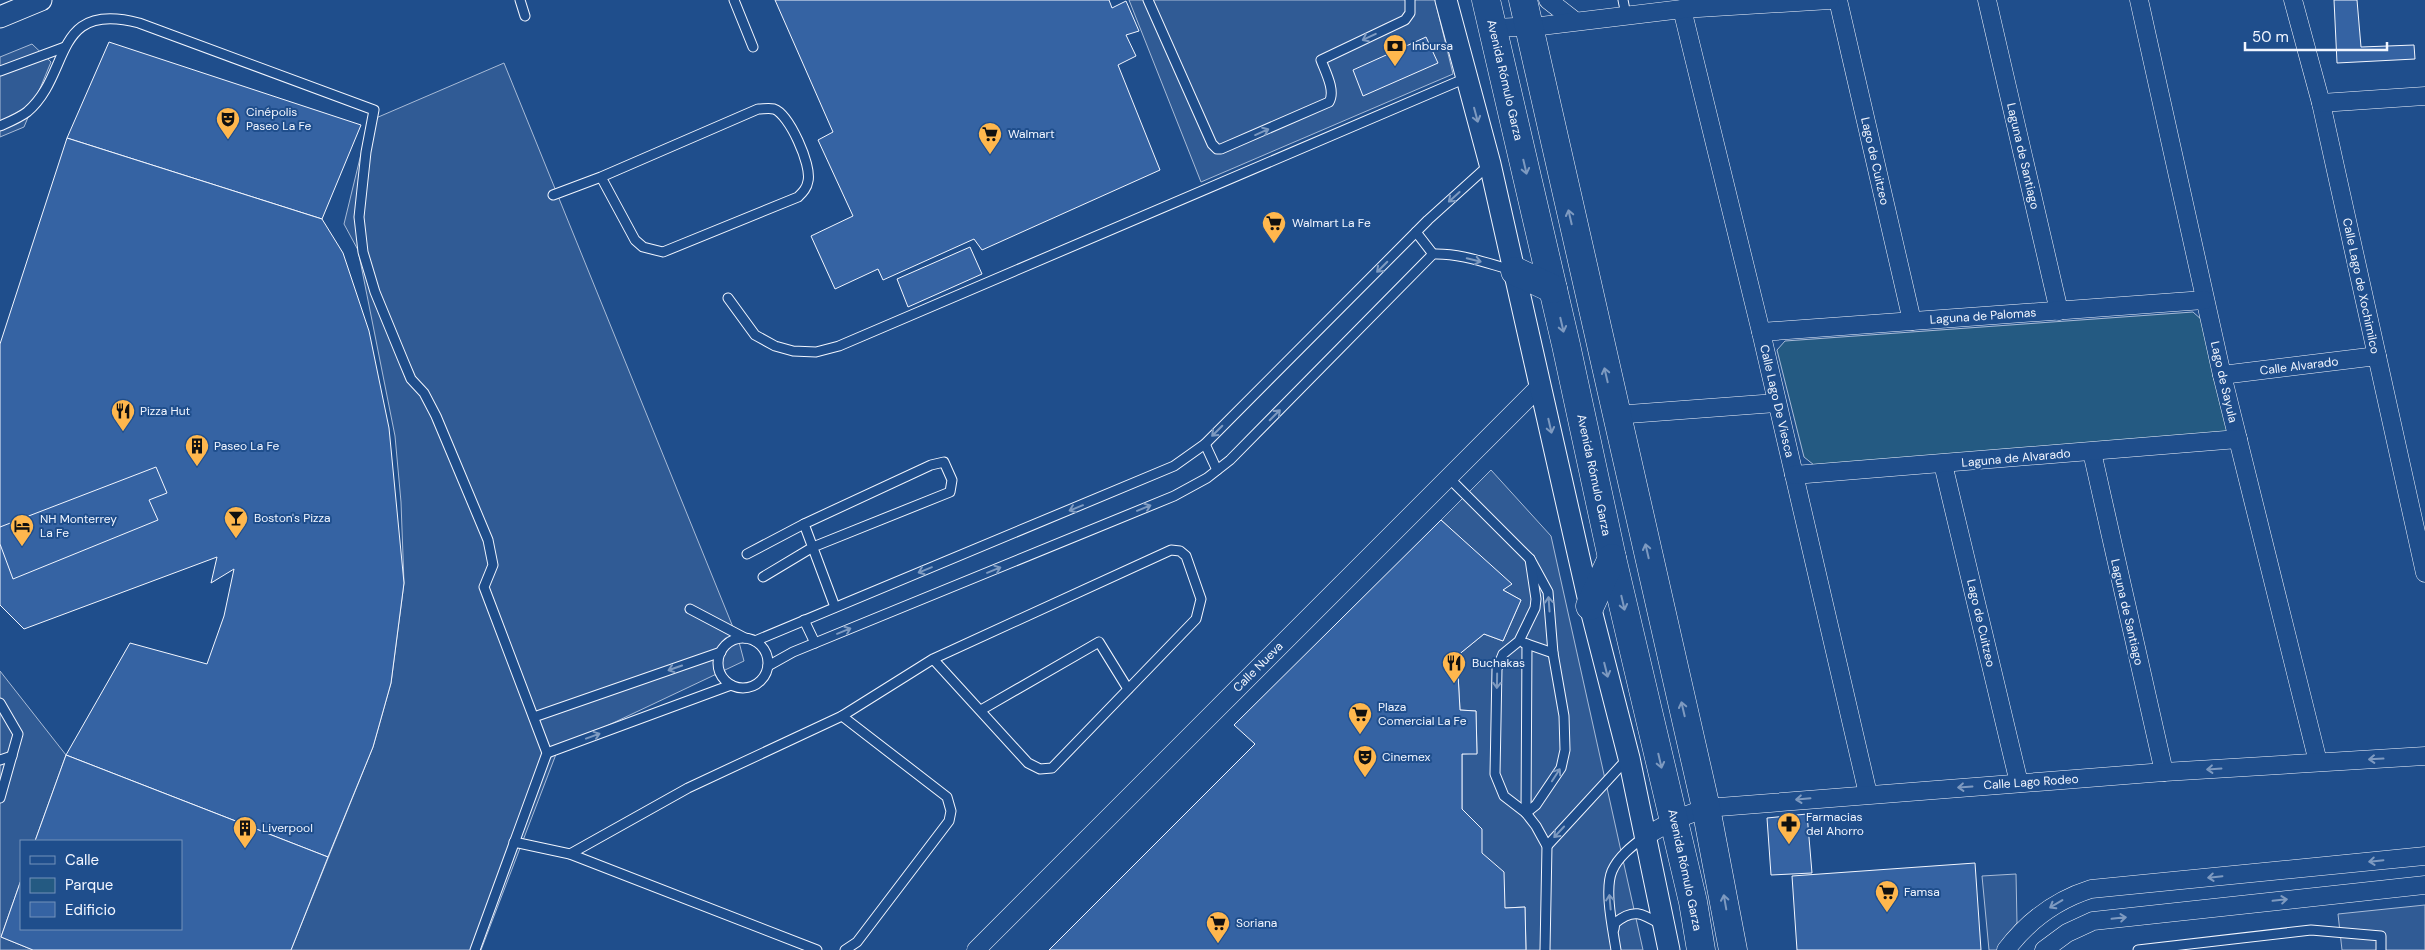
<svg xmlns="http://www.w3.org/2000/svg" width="2425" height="950" viewBox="0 0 2425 950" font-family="'DM Sans',sans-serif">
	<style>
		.green { fill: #245a82; stroke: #a8bbd7 }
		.parking { fill: #305b95; stroke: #a8bbd7 }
		.building { fill: #3563a3; stroke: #f2f6ff }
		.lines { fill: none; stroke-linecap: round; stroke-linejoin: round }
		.service-casing { stroke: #f2f6ff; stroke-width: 11 }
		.minor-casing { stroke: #f2f6ff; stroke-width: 19 }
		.tertiary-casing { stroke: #f2f6ff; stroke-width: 23 }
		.primary-casing { stroke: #f2f6ff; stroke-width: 29 }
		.service { stroke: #1f4e8c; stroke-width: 9 }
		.minor { stroke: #1f4e8c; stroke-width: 18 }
		.tertiary { stroke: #1f4e8c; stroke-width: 21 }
		.primary { stroke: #1f4e8c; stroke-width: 28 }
		.oneway { stroke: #7e9ac0 }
		.labels { text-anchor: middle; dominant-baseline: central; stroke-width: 4; stroke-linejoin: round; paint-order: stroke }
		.poi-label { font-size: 12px; fill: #f2f6ff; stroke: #1f4e8c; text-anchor: start }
		.street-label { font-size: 12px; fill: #f2f6ff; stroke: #1f4e8c }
	</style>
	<rect width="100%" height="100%" fill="#1f4e8c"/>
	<polygon class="green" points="2193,312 2202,320 2230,427 2221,436 1814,465 1804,457 1777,350 1785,341"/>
	<g class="parking">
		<polygon points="1129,0 1435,0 1453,74 1201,182"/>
		<polygon points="32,44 51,62 24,127 0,137 0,57"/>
		<polygon points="504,63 739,642 744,661 558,749 481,950 291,950 373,747 391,683 404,583 401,502 395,436 358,250 344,224 369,121"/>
		<polygon points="1491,470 1551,536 1643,950 1526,950 1525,907 1505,908 1462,809 1462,754 1477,753 1476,711 1460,710 1457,656 1484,634 1503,641 1521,600 1503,590 1511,584 1441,520"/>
		<polygon points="0,671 66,755 35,841 21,841 21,880 1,937 33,950 0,950"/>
		<polygon points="2016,874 2017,923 1999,950 1989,950 1982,876"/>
		<polygon points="2425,905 2425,950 2342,950 2338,914"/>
	</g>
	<g class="building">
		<polygon points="775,0 1109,0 1112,8 1126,1 1139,31 1126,35 1136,56 1118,65 1160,170 982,250 974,239 883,280 878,269 835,289 811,236 853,216 818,140 833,132"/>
		<polygon points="2334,0 2357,0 2361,47 2414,45 2415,59 2337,63"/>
		<polygon points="1426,37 1438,63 1363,96 1353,70"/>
		<polygon points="109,42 361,125 322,219 67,138"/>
		<polygon points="67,138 322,219 343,253 369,331 389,428 404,583 391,683 373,747 328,857 66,755 130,643 207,664 224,616 234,569 211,583 217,557 24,629 0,605 0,344"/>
		<polygon points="970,247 982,274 908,307 897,279"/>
		<polygon points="156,467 167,493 149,500 158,520 13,579 0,544 0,527"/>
		<polygon points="1441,520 1512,584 1503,590 1521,600 1503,641 1484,634 1457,656 1460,710 1476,711 1477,754 1462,754 1462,809 1482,829 1482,853 1504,872 1505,908 1525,907 1526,950 1049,950 1255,744 1234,725"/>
		<polygon points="66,755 328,857 291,950 33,950 1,937 21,880 21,929 181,929 181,841 35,841"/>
		<polygon points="1807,814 1812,873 1771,875 1767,818"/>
		<polygon points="1975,863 1981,950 1797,950 1792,876"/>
	</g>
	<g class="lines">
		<g class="service-casing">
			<g id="service">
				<polyline points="520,0 525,16"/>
				<polyline points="734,0 753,47"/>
				<path d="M1148,0L1212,144L1217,149H1221L1329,102C1336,91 1325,71 1321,60L1405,20L1410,13V0"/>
				<polyline points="1623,0 1626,15"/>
				<polyline points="0,71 65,47"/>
				<path d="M0,126C9,122 19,118 27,112C72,74 51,0 139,23L374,110L366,152L359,217L363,252L375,292L403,360L411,379L424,393L436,416L488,540L493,565L484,587L547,753L475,950"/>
				<path d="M553,195L601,177L758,109C763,109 769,108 774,109C789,114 812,165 808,181C807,188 803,192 798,197L663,252L643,247L635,240L601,177"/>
				<polyline points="1416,232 1433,254"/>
				<polyline points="728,298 755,335 775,346 793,351 816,352 839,346 1466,78"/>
				<polyline points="1205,444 1217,470"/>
				<polyline points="1448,477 1530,559 1548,592 1553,653 1564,716 1565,750 1561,768 1536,805 1526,813"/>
				<polyline points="747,554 804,524"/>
				<polyline points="1530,559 1536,599 1535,608 1519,641 1503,654 1497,669 1495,774 1504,796 1526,813 1536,826 1547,846 1545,950"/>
				<polyline points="763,577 813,547 950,492 952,480 944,462 931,465 804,524 835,607"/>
				<polyline points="690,609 745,638"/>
				<polyline points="804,620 815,643"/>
				<circle cx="743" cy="663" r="25"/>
				<polyline points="755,641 1174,466 1205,444 1428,220 1490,164"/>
				<polyline points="1524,643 1553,653"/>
				<path d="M768,666L793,652L1174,496L1207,478L1230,460L1433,254C1460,253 1486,263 1512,270"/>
				<polyline points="0,703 18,734 0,798"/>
				<polyline points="981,710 1099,642 1128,689"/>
				<polyline points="842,716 947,797 951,811 949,821 857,942 845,950"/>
				<polyline points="534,717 721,652"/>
				<polyline points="547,753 731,685"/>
				<polyline points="0,760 12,756"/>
				<polyline points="1526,813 1527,644"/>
				<polyline points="514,842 570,854 817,950"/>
				<polyline points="1547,846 1628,758"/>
				<polyline points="570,854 688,788 842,716 933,659 1171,550 1180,551 1186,556 1201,599 1196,619 1052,768 1040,769 1028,763 933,659"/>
				<path d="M1614,929L1615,923C1633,908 1642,913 1660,924"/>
				<path d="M1616,950C1613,930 1604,890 1612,871C1618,857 1632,846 1644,837"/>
				<polyline points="2138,950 2311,930 2381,936 2381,950"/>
			</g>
		</g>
		<g class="minor-casing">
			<g id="minor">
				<polyline points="1548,0 1575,21"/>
				<polyline points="1838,0 1912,321"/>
				<polyline points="1987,0 2059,311"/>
				<polyline points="2139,0 2222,375 2318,762"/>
				<polyline points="2293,0 2321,103 2425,573"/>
				<polyline points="1682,9 1761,332 1868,794"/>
				<polyline points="1493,28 1541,26 1682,9 1830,0"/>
				<polyline points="2321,103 2425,96"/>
				<polyline points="1761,332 2204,300"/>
				<polyline points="2222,375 2377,356"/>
				<polyline points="1615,415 1776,403"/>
				<polyline points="2092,452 2164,772"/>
				<polyline points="1943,464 2019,783"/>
				<polyline points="1794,475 2238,439"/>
				<polyline points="1644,837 1674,820 1706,808 2164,772 2425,756"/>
				<polyline points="976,950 1541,385"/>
				<path d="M2006,950C2028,921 2056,900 2091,889L2425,856"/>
				<polyline points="2044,950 2067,933 2093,921 2425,885"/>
			</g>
		</g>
		<g class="tertiary-casing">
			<g id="tertiary">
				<polyline points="1446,0 1490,164 1590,606 1629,758 1669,950"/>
				<polyline points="0,17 41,0"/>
			</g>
		</g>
		<g class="primary-casing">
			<g id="primary">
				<polyline points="1486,0 1566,345 1612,558 1693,902 1701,950"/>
				<polyline points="1523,0 1706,808 1733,950"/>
				<polyline points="1515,271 1553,289"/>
				<polyline points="1590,606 1612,558"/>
			</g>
		</g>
		<use href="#service" class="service"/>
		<use href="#minor" class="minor"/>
		<use href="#tertiary" class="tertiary"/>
		<use href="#primary" class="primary"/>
	</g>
	<defs><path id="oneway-shaft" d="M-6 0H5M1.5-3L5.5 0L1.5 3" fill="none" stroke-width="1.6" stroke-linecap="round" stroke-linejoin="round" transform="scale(1.25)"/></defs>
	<g class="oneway">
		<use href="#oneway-shaft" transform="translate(1369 37) rotate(155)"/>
		<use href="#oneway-shaft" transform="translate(1476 115) rotate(75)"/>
		<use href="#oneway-shaft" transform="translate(1262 132) rotate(-24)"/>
		<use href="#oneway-shaft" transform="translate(1525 167) rotate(77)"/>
		<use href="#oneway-shaft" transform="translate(1454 197) rotate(138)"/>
		<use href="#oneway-shaft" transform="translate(1570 217) rotate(-103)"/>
		<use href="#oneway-shaft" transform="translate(1474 260) rotate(14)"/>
		<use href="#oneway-shaft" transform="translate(1382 267) rotate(135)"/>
		<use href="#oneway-shaft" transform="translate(1562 325) rotate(77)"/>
		<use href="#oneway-shaft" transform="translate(1606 375) rotate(-103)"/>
		<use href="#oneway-shaft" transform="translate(1275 415) rotate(-45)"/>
		<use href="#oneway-shaft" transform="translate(1550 426) rotate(77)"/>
		<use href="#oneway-shaft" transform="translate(1217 431) rotate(135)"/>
		<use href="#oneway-shaft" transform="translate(1076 508) rotate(158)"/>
		<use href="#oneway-shaft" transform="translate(1144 508) rotate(-22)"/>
		<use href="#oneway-shaft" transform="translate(1647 551) rotate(-103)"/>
		<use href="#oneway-shaft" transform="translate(925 570) rotate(158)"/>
		<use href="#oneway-shaft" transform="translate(994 570) rotate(-22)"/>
		<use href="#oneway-shaft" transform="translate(1623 603) rotate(77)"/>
		<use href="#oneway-shaft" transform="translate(1549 604) rotate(-94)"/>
		<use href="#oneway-shaft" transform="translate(844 631) rotate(-22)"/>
		<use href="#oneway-shaft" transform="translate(675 668) rotate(161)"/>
		<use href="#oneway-shaft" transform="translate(1606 670) rotate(76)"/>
		<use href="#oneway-shaft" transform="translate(1497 681) rotate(91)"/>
		<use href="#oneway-shaft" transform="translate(1683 709) rotate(-103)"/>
		<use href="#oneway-shaft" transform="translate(593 736) rotate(-20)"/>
		<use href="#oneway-shaft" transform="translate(2376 759) rotate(177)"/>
		<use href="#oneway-shaft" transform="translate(1660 761) rotate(77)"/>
		<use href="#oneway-shaft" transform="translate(2214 769) rotate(176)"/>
		<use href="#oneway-shaft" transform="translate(1556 775) rotate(-57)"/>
		<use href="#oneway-shaft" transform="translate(1965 787) rotate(176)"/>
		<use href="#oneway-shaft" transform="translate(1803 799) rotate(175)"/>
		<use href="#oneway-shaft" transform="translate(1559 832) rotate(133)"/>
		<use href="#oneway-shaft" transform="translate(2376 861) rotate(174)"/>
		<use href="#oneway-shaft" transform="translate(2215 877) rotate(174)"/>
		<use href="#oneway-shaft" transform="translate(2280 900) rotate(-6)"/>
		<use href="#oneway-shaft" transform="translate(1610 902) rotate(-95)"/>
		<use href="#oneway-shaft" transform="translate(1725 902) rotate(-100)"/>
		<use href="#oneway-shaft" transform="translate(2056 904) rotate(149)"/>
		<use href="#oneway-shaft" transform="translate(2119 918) rotate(-6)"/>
	</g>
	<defs>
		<g id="bank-pin" transform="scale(1.25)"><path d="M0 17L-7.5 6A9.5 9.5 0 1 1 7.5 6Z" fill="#ffb74d" stroke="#1f4e8c"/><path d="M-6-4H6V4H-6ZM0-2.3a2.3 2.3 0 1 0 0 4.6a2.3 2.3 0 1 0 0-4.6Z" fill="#111"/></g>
		<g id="theatre-pin" transform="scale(1.25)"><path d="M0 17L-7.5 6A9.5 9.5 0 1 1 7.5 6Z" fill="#ffb74d" stroke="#1f4e8c"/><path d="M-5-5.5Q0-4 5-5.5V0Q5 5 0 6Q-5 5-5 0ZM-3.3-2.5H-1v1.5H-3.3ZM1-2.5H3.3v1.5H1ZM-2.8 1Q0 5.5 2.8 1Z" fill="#111"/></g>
		<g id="supermarket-pin" transform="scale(1.25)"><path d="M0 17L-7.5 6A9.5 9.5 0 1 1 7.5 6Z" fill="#ffb74d" stroke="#1f4e8c"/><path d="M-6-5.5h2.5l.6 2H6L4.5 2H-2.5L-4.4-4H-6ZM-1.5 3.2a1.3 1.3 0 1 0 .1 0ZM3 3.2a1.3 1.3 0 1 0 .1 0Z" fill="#111"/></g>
		<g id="restaurant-pin" transform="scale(1.25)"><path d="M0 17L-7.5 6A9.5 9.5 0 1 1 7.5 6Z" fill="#ffb74d" stroke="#1f4e8c"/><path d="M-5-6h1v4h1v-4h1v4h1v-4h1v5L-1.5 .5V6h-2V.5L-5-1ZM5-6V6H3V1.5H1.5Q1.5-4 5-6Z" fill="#111"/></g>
		<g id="building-pin" transform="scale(1.25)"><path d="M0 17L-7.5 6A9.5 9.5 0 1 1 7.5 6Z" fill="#ffb74d" stroke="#1f4e8c"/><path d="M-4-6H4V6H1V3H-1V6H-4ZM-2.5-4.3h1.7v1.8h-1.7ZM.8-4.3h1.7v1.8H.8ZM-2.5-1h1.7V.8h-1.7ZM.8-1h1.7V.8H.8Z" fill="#111"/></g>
		<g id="bar-pin" transform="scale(1.25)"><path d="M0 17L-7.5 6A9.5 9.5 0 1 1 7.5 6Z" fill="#ffb74d" stroke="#1f4e8c"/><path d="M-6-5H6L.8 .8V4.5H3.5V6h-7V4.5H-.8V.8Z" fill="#111"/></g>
		<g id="hotel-pin" transform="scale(1.25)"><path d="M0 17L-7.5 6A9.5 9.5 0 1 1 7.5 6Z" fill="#ffb74d" stroke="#1f4e8c"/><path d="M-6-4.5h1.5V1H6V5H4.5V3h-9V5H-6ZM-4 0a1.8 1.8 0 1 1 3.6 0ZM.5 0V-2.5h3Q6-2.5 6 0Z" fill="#111"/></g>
		<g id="pharmacy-pin" transform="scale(1.25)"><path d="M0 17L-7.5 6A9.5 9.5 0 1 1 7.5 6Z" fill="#ffb74d" stroke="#1f4e8c"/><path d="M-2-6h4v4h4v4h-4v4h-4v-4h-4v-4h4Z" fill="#111"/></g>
	</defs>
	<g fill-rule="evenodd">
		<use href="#bank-pin" x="1395" y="46"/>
		<use href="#theatre-pin" x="228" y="119"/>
		<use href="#supermarket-pin" x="990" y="134"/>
		<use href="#supermarket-pin" x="1274" y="223"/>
		<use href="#restaurant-pin" x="123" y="411"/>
		<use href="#building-pin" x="197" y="446"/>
		<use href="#bar-pin" x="236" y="518"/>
		<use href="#hotel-pin" x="22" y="526"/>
		<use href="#restaurant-pin" x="1454" y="663"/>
		<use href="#supermarket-pin" x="1360" y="714"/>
		<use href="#theatre-pin" x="1365" y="757"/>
		<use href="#pharmacy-pin" x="1789" y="824"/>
		<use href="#building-pin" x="245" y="828"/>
		<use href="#supermarket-pin" x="1887" y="892"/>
		<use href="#supermarket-pin" x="1218" y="923"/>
	</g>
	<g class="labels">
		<g class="poi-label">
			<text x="1412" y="46">Inbursa</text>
			<text x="246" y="112">Cinépolis<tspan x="246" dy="14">Paseo La Fe</tspan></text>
			<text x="1008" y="134">Walmart</text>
			<text x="1292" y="223">Walmart La Fe</text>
			<text x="140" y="411">Pizza Hut</text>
			<text x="214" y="446">Paseo La Fe</text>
			<text x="254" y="518">Boston's Pizza</text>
			<text x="40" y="519">NH Monterrey<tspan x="40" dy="14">La Fe</tspan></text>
			<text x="1472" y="663">Buchakas</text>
			<text x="1378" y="707">Plaza<tspan x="1378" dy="14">Comercial La Fe</tspan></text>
			<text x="1382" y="757">Cinemex</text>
			<text x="1806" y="817">Farmacias<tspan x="1806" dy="14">del Ahorro</tspan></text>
			<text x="262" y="828">Liverpool</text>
			<text x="1904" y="892">Famsa</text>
			<text x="1236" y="923">Soriana</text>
		</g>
		<g class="street-label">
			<text transform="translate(1505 80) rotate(77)">Avenida Rómulo Garza</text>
			<text transform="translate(2023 156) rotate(77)">Laguna de Santiago</text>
			<text transform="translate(1875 161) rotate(77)">Lago de Cuitzeo</text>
			<text transform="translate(2361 286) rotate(78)">Calle Lago de Xochimilco</text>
			<text transform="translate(1983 316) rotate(-4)">Laguna de Palomas</text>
			<text transform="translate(2299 366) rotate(-7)">Calle Alvarado</text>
			<text transform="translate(2224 382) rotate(77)">Lago de Sayula</text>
			<text transform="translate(1777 401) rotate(77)">Calle Lago De Viesca</text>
			<text transform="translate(2016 458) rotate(-5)">Laguna de Alvarado</text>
			<text transform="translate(1594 475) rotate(78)">Avenida Rómulo Garza</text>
			<text transform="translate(2127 612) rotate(77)">Laguna de Santiago</text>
			<text transform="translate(1981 623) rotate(77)">Lago de Cuitzeo</text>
			<text transform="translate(1258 667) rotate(-45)">Calle Nueva</text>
			<text transform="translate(2031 782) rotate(-4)">Calle Lago Rodeo</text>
			<text transform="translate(1685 870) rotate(78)">Avenida Rómulo Garza</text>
		</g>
	</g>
	<rect x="20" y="840" width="162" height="90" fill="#1f4e8c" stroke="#7391ba"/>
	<rect x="30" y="856" width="25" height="8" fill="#1f4e8c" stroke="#7391ba"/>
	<text x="65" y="865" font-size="15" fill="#f2f6ff">Calle</text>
	<rect x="30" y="878" width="25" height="15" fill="#245a82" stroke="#7391ba"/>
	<text x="65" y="890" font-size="15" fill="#f2f6ff">Parque</text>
	<rect x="30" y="902" width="25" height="15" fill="#3563a3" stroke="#7391ba"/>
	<text x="65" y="915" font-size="15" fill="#f2f6ff">Edificio</text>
	<path d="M2245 42v8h142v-8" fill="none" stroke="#f2f6ff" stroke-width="2.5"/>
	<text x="2252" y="42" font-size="15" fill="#f2f6ff" stroke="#1f4e8c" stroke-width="4" paint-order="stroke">50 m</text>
</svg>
